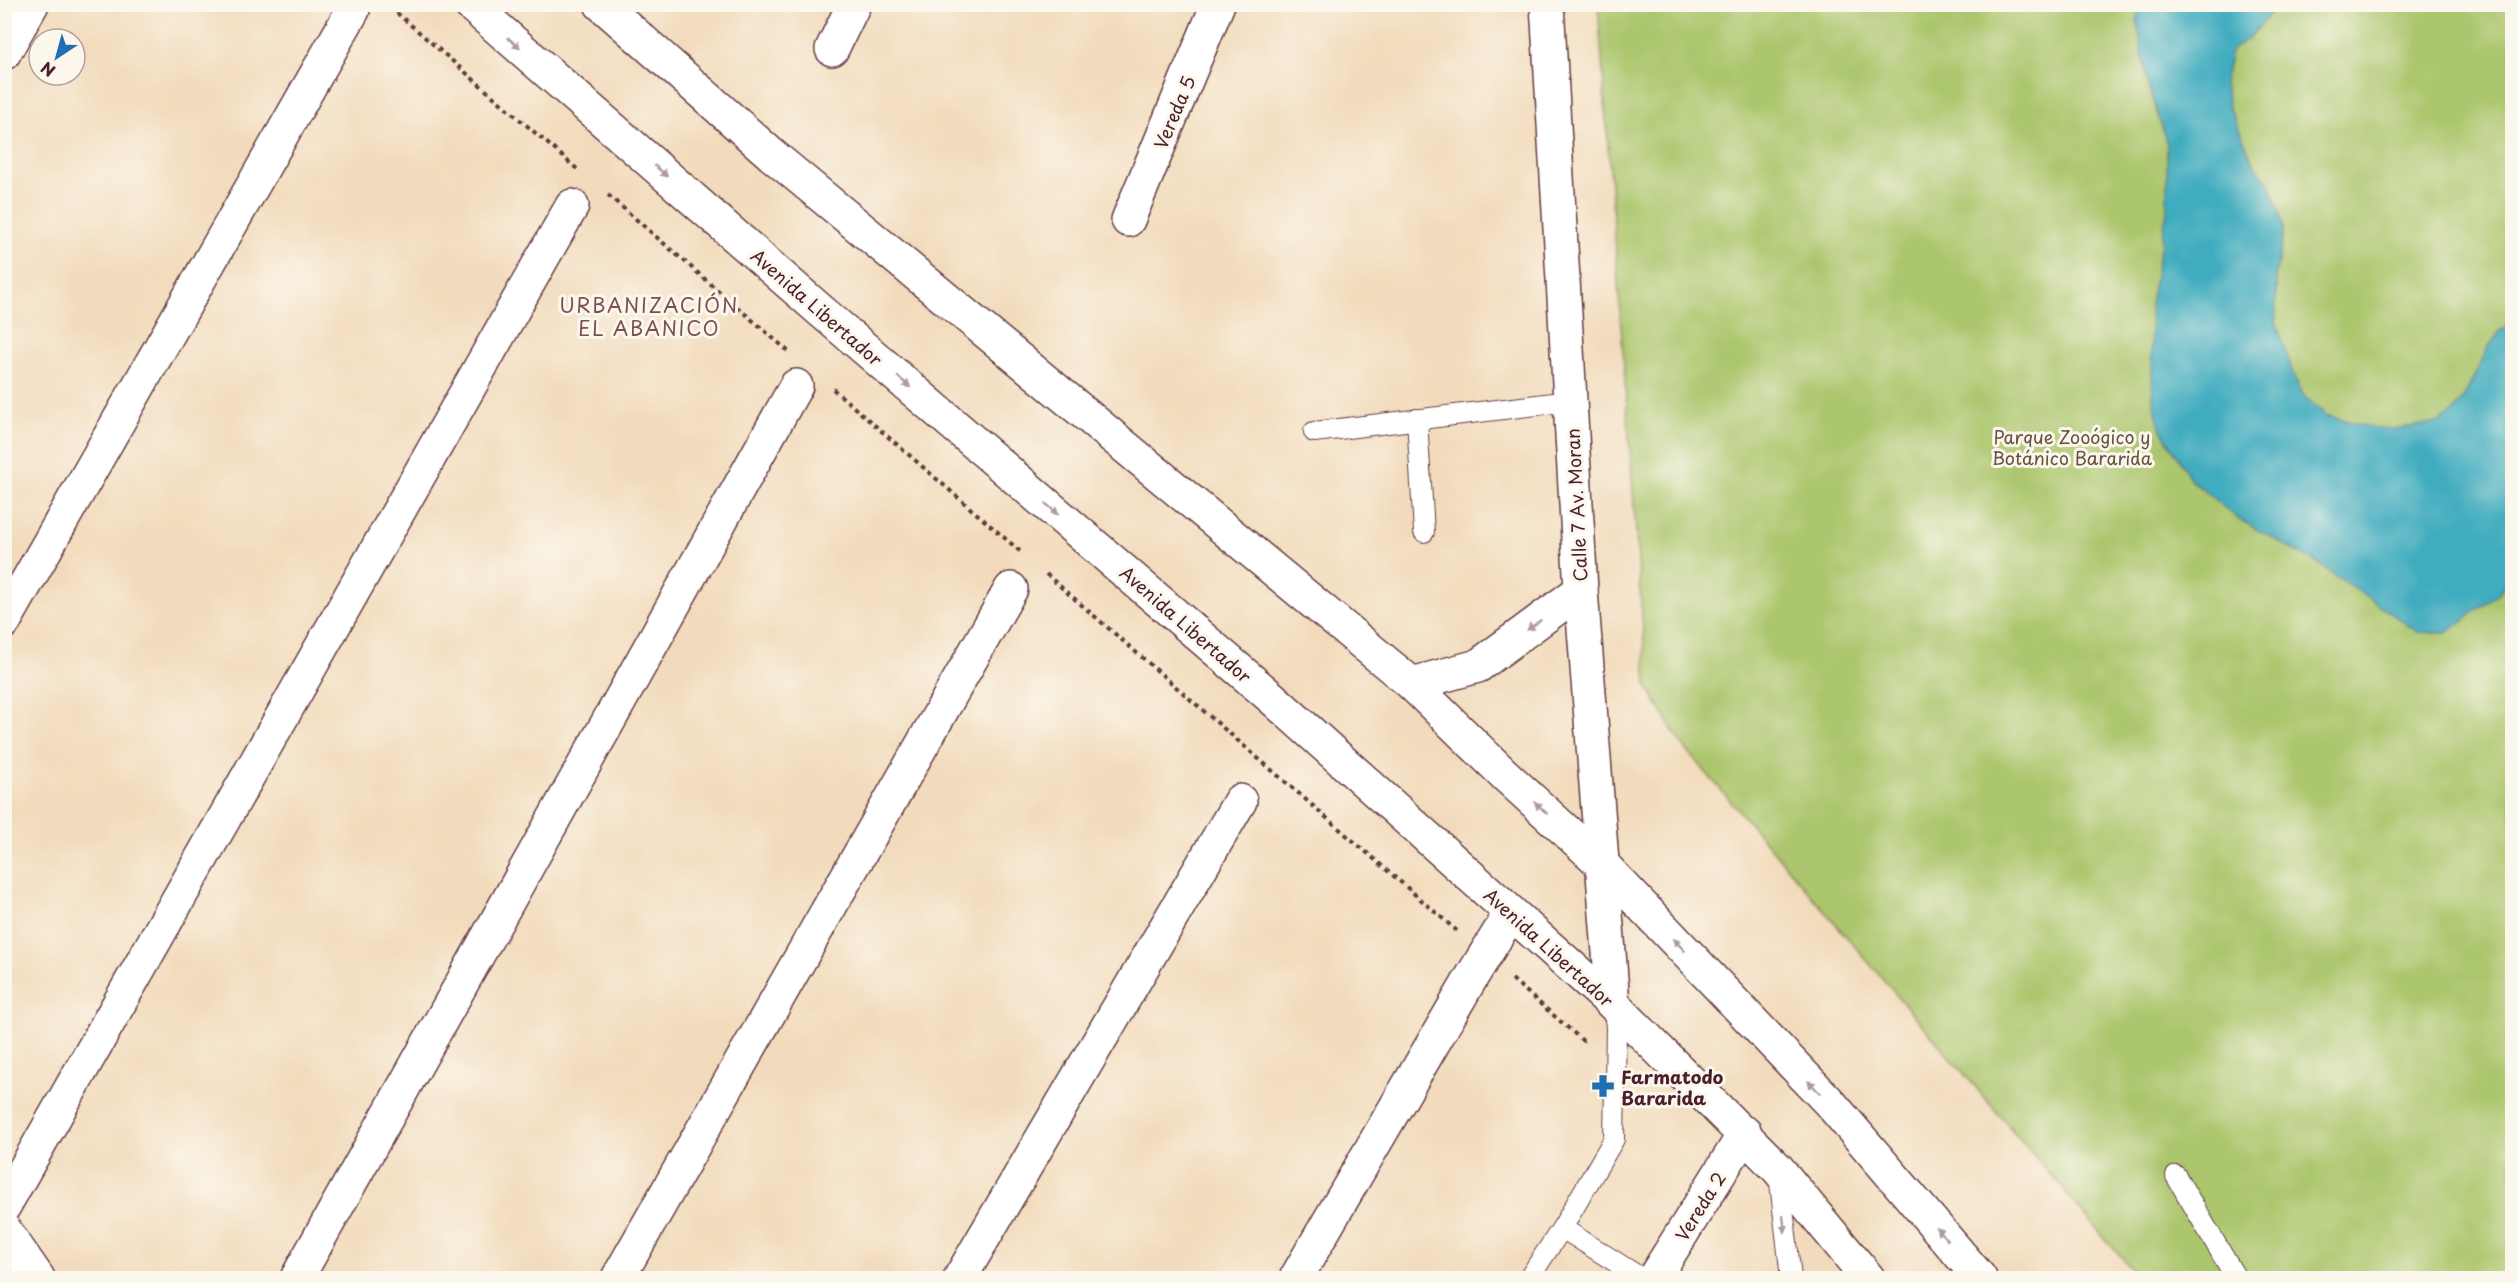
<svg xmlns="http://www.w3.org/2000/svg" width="2517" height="1283" viewBox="0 0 2517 1283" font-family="'Playpen Sans',sans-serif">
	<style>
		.green { fill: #acc66d; stroke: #7b724c; stroke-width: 1.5 }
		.water { fill: #40acbf; stroke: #456675; stroke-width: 1.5 }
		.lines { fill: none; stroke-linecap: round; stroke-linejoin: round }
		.service-casing { stroke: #633b41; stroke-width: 22 }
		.minor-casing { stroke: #633b41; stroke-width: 36 }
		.primary-casing { stroke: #633b41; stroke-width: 36 }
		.path { stroke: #633b41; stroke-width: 4; stroke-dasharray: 4.5 4.5; stroke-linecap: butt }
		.service { stroke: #fff; stroke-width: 20 }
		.minor { stroke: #fff; stroke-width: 33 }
		.primary { stroke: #fff; stroke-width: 33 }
		.oneway { fill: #ae9aa0 }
		.labels { text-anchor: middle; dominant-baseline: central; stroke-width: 6; stroke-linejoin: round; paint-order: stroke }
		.street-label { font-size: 18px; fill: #4a1f2b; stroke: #fbf7ec }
		.park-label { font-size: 18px; fill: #67513f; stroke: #fbf7ec }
		.poi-label { font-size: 18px; font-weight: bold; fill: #4a1f2b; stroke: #fbf7ec; text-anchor: start }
		.neighbourhood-label { font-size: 20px; letter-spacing: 1.5px; fill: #7c5050; stroke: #fbf7ec }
	</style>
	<rect width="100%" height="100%" fill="#fbf7ec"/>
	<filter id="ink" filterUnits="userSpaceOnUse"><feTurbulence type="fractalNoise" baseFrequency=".0167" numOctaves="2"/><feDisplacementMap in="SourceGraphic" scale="12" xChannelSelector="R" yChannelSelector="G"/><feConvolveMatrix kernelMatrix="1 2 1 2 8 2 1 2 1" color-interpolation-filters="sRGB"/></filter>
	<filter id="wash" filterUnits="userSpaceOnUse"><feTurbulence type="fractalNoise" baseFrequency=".008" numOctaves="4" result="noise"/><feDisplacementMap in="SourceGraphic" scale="24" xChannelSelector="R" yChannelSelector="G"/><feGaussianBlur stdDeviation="1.35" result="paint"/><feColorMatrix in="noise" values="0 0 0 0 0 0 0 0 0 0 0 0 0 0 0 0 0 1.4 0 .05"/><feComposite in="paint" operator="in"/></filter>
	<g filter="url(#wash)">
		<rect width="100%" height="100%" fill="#f2dbbc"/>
		<polygon class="green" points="1598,5 2512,5 2512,1278 2139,1278 1679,741 1647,686"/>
		<polygon class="water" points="2139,5 2278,5 2251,36 2231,51 2224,83 2229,106 2255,166 2270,183 2284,228 2276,273 2276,322 2294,377 2304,396 2326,415 2368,427 2394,429 2437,423 2452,413 2463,399 2489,346 2501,330 2512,324 2512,576 2498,594 2447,633 2418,632 2317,563 2238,519 2191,480 2160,428 2153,399 2150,303 2167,211 2167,144 2147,82 2137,21"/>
	</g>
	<g filter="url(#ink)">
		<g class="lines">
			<g class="service-casing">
				<g id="service">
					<polyline points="1417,419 1424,532"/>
					<polyline points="1314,432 1570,401"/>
					<polyline points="1779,1174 1791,1278"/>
					<polyline points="2176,1176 2236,1278"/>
					<polyline points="1562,1228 1614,1139 1616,1027 1613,1004"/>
					<polyline points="1529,1278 1562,1228 1641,1278"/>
				</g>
			</g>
			<g class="minor-casing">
				<g id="minor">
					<polyline points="1547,4 1581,590 1613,1004"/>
					<polyline points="832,49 854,4"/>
					<polyline points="4,53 32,4"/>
					<polyline points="1128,220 1218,4"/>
					<polyline points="4,622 353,10"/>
					<polyline points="4,1206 572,206"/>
					<polyline points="4,1229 38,1278"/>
					<polyline points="297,1278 796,386"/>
					<polyline points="618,1278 1011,589"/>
					<polyline points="960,1278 1240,801"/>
					<polyline points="1296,1278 1474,973 1511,913"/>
					<polyline points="1654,1278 1745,1133"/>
				</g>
			</g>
			<g class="primary-casing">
				<g id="primary">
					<polyline points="470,4 821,311 1272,698 1613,1004 1778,1169 1868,1278"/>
					<polyline points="601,4 772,155 1412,684 1505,775 1602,864 1831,1104 1980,1278"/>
					<polyline points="1412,684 1478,666 1581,590"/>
				</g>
			</g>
			<g class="path">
				<polyline points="390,7 577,169"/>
				<polyline points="608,195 788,351"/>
				<polyline points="833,389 1022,553"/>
				<polyline points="1046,574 1457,931"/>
				<polyline points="1512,979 1583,1041 1585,1037"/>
			</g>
			<use href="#service" class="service"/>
			<use href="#minor" class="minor"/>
			<use href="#primary" class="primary"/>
		</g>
		<defs><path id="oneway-solid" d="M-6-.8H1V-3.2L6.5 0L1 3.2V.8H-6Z" transform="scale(1.5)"/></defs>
		<g class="oneway">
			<use href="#oneway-solid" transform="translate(514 43) rotate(41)"/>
			<use href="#oneway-solid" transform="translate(661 171) rotate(41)"/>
			<use href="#oneway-solid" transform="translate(904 382) rotate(41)"/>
			<use href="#oneway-solid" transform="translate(1052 509) rotate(41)"/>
			<use href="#oneway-solid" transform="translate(1534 625) rotate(144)"/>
			<use href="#oneway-solid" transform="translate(1541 808) rotate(-137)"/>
			<use href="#oneway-solid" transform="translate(1679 945) rotate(-134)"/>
			<use href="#oneway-solid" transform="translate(1814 1087) rotate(-134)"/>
			<use href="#oneway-solid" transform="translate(1784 1224) rotate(83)"/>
			<use href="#oneway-solid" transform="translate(1942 1234) rotate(-131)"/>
		</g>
	</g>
	<defs>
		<g id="pharmacy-bare" transform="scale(1.8)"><path d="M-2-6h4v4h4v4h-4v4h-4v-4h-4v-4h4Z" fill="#1f6fb2" stroke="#fbf7ec" stroke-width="2.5" paint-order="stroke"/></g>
	</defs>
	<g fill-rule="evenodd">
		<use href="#pharmacy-bare" x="1603" y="1086"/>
	</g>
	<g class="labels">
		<g class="street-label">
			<text transform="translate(1174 112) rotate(-67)">Vereda 5</text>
			<text transform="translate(817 307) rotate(41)">Avenida Libertador</text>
			<text transform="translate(1576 505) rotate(-93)">Calle 7 Av. Moran</text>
			<text transform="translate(1186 624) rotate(41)">Avenida Libertador</text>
			<text transform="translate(1549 947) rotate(42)">Avenida Libertador</text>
			<text transform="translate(1700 1206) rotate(-58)">Vereda 2</text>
		</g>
		<g class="park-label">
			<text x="2072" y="436">Parque Zooógico y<tspan x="2072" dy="21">Botánico Bararida</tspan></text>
		</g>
		<g class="poi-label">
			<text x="1621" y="1076">Farmatodo<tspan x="1621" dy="21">Bararida</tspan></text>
		</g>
		<g class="neighbourhood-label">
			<text x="649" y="305">URBANIZACIÓN<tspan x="649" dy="23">EL ABANICO</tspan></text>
		</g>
	</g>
	<rect width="2517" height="1283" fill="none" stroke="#fbf7ec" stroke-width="24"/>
	<g transform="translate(57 57) rotate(216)"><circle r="28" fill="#fbf7ec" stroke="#b4a19f" stroke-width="1.5"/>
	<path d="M0-4.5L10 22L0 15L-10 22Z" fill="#1f6fb2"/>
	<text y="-9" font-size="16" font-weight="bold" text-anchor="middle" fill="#4a1f2b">N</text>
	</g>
</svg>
